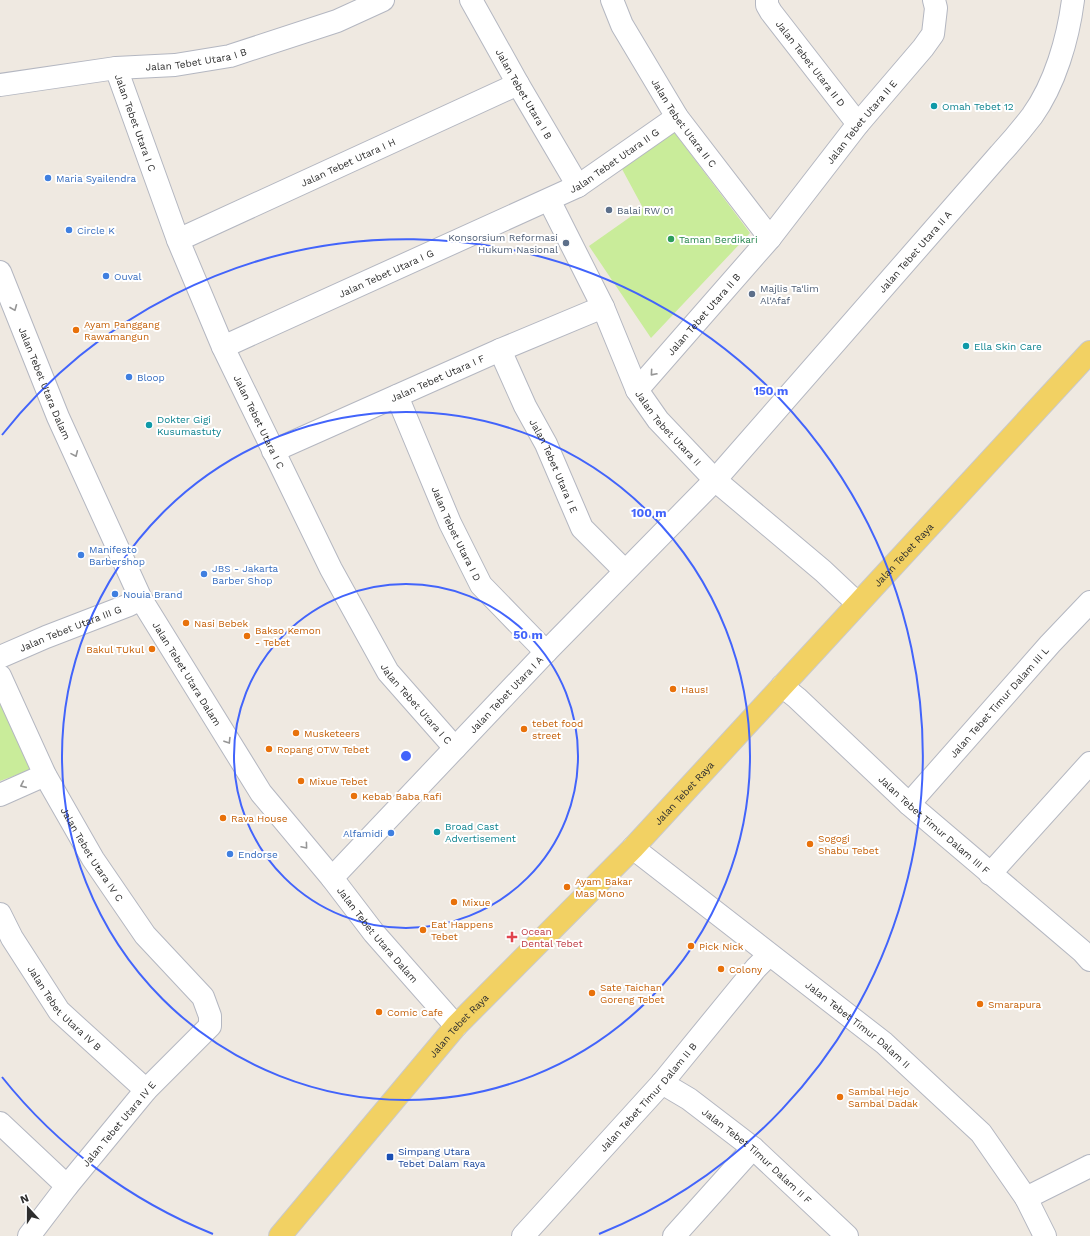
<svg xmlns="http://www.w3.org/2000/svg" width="1090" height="1236" viewBox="0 0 1090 1236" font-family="'Work Sans',sans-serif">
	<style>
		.pitch { fill: #c9ec9a }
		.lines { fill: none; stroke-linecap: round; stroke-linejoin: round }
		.minor-casing { stroke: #b4b7c1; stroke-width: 24 }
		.major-casing { stroke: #c9c9c9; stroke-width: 24 }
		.minor { stroke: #fff; stroke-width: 22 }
		.major { stroke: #f2d163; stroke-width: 22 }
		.oneway { stroke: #969696 }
		.ring { fill: none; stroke: #4264fb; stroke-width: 2 }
		.culture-dot { fill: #0f9aa8; stroke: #fff; stroke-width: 1.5 }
		.shop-dot { fill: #3f7fe0; stroke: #fff; stroke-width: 1.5 }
		.service-dot { fill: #5c6f8a; stroke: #fff; stroke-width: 1.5 }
		.leisure-dot { fill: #2e9e5b; stroke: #fff; stroke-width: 1.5 }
		.food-dot { fill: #e8710a; stroke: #fff; stroke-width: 1.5 }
		.health-dot { fill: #e0444e; stroke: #fff; stroke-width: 1.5 }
		.transit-dot { fill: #1a4fb4; stroke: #fff; stroke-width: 1.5 }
		.labels { text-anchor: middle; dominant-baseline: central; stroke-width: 4; stroke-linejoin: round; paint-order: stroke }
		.street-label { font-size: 10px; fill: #2e2e2e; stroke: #fff }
		.culture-label { font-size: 10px; fill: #0d838f; stroke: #fff; text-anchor: start }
		.shop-label { font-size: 10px; fill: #366cbe; stroke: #fff; text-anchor: start }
		.service-label { font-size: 10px; fill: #4e5e75; stroke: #fff; text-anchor: start }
		.leisure-label { font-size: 10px; fill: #27864d; stroke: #fff; text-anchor: start }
		.food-label { font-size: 10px; fill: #c56008; stroke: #fff; text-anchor: start }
		.health-label { font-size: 10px; fill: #be3a42; stroke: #fff; text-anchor: start }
		.transit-label { font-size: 10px; fill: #164399; stroke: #fff; text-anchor: start }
		.centre { fill: #4264fb; stroke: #fff; stroke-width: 2 }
		.ring-label { font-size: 12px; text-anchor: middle; font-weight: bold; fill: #4264fb; stroke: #fff; stroke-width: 4; stroke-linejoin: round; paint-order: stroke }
	</style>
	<rect width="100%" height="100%" fill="#efe9e1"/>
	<g class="pitch">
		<polygon points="674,132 750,233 651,338 589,246 643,208 622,169"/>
		<polygon points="0,687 30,770 0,781"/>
	</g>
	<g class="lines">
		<g class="minor-casing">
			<g id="minor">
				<path id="s1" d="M471,0L518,84L578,186"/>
				<path id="s2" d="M612,0L622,25L677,117L770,238"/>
				<path id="s3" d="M767,0V5L771,12L858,124"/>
				<path id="s4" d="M116,68L178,240L223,347L331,569L388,672L455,748"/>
				<path id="s5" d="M0,85L116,68L175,65L230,56L337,21L383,0"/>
				<path id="s6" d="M549,200L603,307L637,390L658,420L715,480L823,571L857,603"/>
				<path id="s7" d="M178,240L518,84"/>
				<path id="s8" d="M0,272L58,417L141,599L261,793L332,878L374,933L456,1026"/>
				<path id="s9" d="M223,347L578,186L677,117"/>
				<path id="s10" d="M500,350L525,406L546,444L582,528L625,571"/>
				<path id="s11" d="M637,390L770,238L858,124L923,48L933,34L936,8L934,0"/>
				<path id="s12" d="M397,396L450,523L481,585L546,652"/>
				<path id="s13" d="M273,451L500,350L603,307"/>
				<path id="s14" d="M0,657L46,637L129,605L141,599"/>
				<path id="s15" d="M0,676L45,775L93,859L145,935L203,997L210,1016V1026L146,1090L67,1186L29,1236"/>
				<path id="s16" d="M782,686L797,698L909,804L1082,951L1090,960"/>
				<polyline points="0,795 45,775"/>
				<path id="s17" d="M909,804L1050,644L1090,602"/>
				<path id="s18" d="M633,848L884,1043L981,1133L1026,1198L1045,1236"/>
				<polyline points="990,874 1090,763"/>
				<path id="s19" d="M332,878L546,652L715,480L1000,154C1011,142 1022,129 1032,116C1055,84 1068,39 1073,0"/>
				<path id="s20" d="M0,914L12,938L59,1011L146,1090"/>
				<path id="s21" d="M662,1083L689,1099L753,1148L847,1236"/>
				<polyline points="0,1123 67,1186"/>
				<polyline points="1026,1198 1090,1166"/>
				<path id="s22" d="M523,1236L662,1083L756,968L769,955"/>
				<polyline points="674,1236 753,1148"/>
			</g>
		</g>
		<g class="major-casing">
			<g id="major">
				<path id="s23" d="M280,1236L456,1026L633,848L1090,352"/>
			</g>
		</g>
		<use href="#minor" class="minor"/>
		<use href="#major" class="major"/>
	</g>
	<defs><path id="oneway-chevron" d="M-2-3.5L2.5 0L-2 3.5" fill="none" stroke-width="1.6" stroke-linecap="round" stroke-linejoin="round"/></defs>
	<g class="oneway">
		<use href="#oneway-chevron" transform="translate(14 308) rotate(68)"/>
		<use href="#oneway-chevron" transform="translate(653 373) rotate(131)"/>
		<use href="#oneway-chevron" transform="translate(75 454) rotate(66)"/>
		<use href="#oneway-chevron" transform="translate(228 741) rotate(58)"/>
		<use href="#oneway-chevron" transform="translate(23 785) rotate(156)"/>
		<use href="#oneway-chevron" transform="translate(305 846) rotate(50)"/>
	</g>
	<g class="ring">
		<circle cx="406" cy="756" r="172"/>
		<circle cx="406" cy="756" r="344"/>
		<path d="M213 1234A516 516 0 0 1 2 1077M2 435A516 516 0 1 1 599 1234"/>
	</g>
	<g class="culture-dot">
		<circle cx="934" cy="106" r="4"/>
		<circle cx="966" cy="346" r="4"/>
		<circle cx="149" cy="425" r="4"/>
		<circle cx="437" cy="832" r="4"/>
	</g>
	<g class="shop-dot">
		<circle cx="48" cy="178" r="4"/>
		<circle cx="69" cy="230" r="4"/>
		<circle cx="106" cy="276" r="4"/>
		<circle cx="129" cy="377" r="4"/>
		<circle cx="81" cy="555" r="4"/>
		<circle cx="204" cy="574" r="4"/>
		<circle cx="115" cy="594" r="4"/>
		<circle cx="391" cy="833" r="4"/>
		<circle cx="230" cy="854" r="4"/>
	</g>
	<g class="service-dot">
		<circle cx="609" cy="210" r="4"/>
		<circle cx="566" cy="243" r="4"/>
		<circle cx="752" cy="294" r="4"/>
	</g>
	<circle class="leisure-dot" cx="671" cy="239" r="4"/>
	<g class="food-dot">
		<circle cx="76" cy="330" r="4"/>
		<circle cx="186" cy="623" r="4"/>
		<circle cx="247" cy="636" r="4"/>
		<circle cx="152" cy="649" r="4"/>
		<circle cx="673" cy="689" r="4"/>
		<circle cx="524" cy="729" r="4"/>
		<circle cx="296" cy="733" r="4"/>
		<circle cx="269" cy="749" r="4"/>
		<circle cx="301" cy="781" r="4"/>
		<circle cx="354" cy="796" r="4"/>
		<circle cx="223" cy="818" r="4"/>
		<circle cx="810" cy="844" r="4"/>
		<circle cx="567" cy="887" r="4"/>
		<circle cx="454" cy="902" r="4"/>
		<circle cx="423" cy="930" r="4"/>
		<circle cx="691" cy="946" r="4"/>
		<circle cx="721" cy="969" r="4"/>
		<circle cx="592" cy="993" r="4"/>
		<circle cx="980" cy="1004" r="4"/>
		<circle cx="379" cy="1012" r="4"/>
		<circle cx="840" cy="1097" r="4"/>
	</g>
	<path class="health-dot" d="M510 931h4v4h4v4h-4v4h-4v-4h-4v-4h4z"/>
	<rect class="transit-dot" x="386" y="1153" width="8" height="8" rx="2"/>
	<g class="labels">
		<g class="street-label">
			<text stroke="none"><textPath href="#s5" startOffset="198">Jalan Tebet Utara I B</textPath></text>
			<text stroke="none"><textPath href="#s3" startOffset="78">Jalan Tebet Utara II D</textPath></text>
			<text stroke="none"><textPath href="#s1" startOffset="108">Jalan Tebet Utara I B</textPath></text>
			<text stroke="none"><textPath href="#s11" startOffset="350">Jalan Tebet Utara II E</textPath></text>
			<text stroke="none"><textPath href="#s4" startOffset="58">Jalan Tebet Utara I C</textPath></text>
			<text stroke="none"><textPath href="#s2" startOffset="143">Jalan Tebet Utara II C</textPath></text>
			<text stroke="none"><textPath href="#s9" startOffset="434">Jalan Tebet Utara II G</textPath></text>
			<text stroke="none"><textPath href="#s7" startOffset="187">Jalan Tebet Utara I H</textPath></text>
			<text stroke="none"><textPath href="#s19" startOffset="856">Jalan Tebet Utara II A</textPath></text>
			<text stroke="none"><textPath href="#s9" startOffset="179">Jalan Tebet Utara I G</textPath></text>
			<text stroke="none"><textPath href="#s11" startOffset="101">Jalan Tebet Utara II B</textPath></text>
			<text stroke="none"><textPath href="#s13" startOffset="180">Jalan Tebet Utara I F</textPath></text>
			<text stroke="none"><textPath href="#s8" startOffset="120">Jalan Tebet Utara Dalam</textPath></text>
			<text stroke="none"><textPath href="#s4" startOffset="382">Jalan Tebet Utara I C</textPath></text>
			<text stroke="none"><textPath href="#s6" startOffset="259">Jalan Tebet Utara II</textPath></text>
			<text stroke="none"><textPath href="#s10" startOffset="128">Jalan Tebet Utara I E</textPath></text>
			<text stroke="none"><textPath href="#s12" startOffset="150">Jalan Tebet Utara I D</textPath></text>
			<text stroke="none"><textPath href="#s23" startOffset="924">Jalan Tebet Raya</textPath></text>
			<text stroke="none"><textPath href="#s14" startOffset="76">Jalan Tebet Utara III G</textPath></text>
			<text stroke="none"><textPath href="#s8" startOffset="444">Jalan Tebet Utara Dalam</textPath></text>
			<text stroke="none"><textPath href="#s19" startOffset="253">Jalan Tebet Utara I A</textPath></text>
			<text stroke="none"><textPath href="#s17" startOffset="136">Jalan Tebet Timur Dalam III L</textPath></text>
			<text stroke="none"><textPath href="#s4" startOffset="706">Jalan Tebet Utara I C</textPath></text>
			<text stroke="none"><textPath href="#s23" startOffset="600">Jalan Tebet Raya</textPath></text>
			<text stroke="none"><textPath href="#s16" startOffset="206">Jalan Tebet Timur Dalam III F</textPath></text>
			<text stroke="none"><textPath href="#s15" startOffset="201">Jalan Tebet Utara IV C</textPath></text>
			<text stroke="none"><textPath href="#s8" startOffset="768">Jalan Tebet Utara Dalam</textPath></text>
			<text stroke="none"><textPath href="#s20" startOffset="115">Jalan Tebet Utara IV B</textPath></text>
			<text stroke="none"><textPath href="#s18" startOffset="286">Jalan Tebet Timur Dalam II</textPath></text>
			<text stroke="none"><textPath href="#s23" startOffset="276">Jalan Tebet Raya</textPath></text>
			<text stroke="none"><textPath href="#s22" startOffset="187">Jalan Tebet Timur Dalam II B</textPath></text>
			<text transform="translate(119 1124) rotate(-50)">Jalan Tebet Utara IV E</text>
			<text stroke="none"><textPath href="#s21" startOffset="120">Jalan Tebet Timur Dalam II F</textPath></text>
		</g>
		<g class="culture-label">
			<text x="942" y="106">Omah Tebet 12</text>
			<text x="974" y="346">Ella Skin Care</text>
			<text x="157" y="419">Dokter Gigi<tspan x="157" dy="12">Kusumastuty</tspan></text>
			<text x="445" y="826">Broad Cast<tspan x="445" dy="12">Advertisement</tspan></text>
		</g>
		<g class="shop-label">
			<text x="56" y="178">Maria Syailendra</text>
			<text x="77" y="230">Circle K</text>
			<text x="114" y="276">Ouval</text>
			<text x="137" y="377">Bloop</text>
			<text x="89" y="549">Manifesto<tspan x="89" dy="12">Barbershop</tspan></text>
			<text x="212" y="568">JBS - Jakarta<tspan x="212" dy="12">Barber Shop</tspan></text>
			<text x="123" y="594">Nouia Brand</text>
			<text x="383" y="833" text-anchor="end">Alfamidi</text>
			<text x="238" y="854">Endorse</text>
		</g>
		<g class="service-label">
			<text x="617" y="210">Balai RW 01</text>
			<text x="558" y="237" text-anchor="end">Konsorsium Reformasi<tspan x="558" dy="12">Hukum Nasional</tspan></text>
			<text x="760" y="288">Majlis Ta'lim<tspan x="760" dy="12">Al'Afaf</tspan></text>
		</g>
		<g class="leisure-label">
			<text x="679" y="239">Taman Berdikari</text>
		</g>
		<g class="food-label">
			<text x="84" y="324">Ayam Panggang<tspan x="84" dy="12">Rawamangun</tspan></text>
			<text x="194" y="623">Nasi Bebek</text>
			<text x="255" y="630">Bakso Kemon<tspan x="255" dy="12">- Tebet</tspan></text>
			<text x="144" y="649" text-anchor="end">Bakul TUkul</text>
			<text x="681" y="689">Haus!</text>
			<text x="532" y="723">tebet food<tspan x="532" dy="12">street</tspan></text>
			<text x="304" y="733">Musketeers</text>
			<text x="277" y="749">Ropang OTW Tebet</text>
			<text x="309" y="781">Mixue Tebet</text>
			<text x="362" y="796">Kebab Baba Rafi</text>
			<text x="231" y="818">Rava House</text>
			<text x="818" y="838">Sogogi<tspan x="818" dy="12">Shabu Tebet</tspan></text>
			<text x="575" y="881">Ayam Bakar<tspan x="575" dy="12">Mas Mono</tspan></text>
			<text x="462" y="902">Mixue</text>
			<text x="431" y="924">Eat Happens<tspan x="431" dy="12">Tebet</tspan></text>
			<text x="699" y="946">Pick Nick</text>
			<text x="729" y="969">Colony</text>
			<text x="600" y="987">Sate Taichan<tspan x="600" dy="12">Goreng Tebet</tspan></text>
			<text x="988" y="1004">Smarapura</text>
			<text x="387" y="1012">Comic Cafe</text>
			<text x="848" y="1091">Sambal Hejo<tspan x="848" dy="12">Sambal Dadak</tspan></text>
		</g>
		<g class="health-label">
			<text x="521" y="931">Ocean<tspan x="521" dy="12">Dental Tebet</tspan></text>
		</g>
		<g class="transit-label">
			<text x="398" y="1151">Simpang Utara<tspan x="398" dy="12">Tebet Dalam Raya</tspan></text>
		</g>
	</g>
	<circle cx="406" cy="756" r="6" class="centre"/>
	<g class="ring-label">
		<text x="771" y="395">150 m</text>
		<text x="649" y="517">100 m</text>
		<text x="528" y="639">50 m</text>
	</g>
	<g transform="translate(28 1208) rotate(339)" stroke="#ffffff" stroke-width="3" paint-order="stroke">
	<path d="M0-3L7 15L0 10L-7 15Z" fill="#2e2e2e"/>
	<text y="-6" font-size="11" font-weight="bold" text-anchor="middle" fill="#2e2e2e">N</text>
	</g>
</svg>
